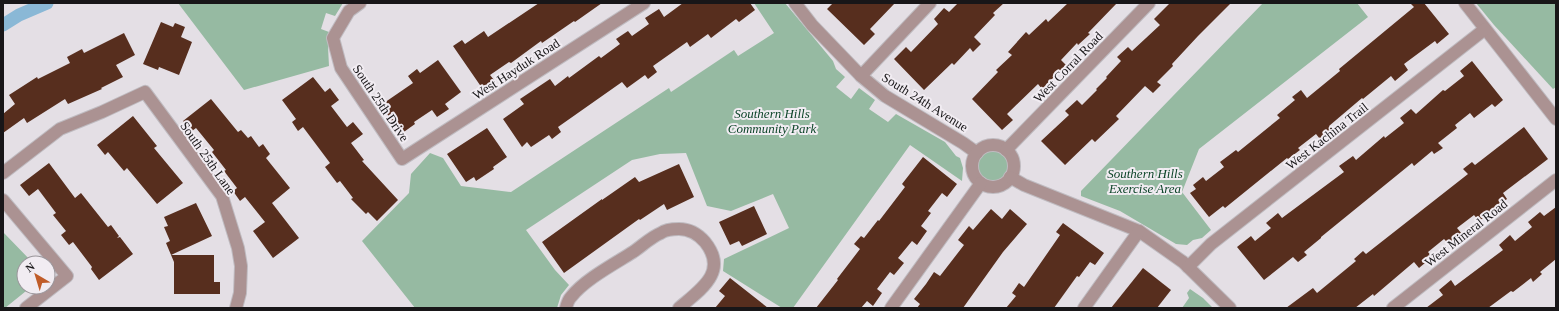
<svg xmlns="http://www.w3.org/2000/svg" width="1559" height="311" viewBox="0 0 1559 311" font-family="'Times New Roman',serif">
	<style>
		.green { fill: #96baa2 }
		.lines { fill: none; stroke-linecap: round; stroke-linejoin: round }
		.canal { stroke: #8ab8d6; stroke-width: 13 }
		.building { fill: #572e1e }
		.street-casing { stroke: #bfbbc0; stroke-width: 14 }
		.street { stroke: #ab9292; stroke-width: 12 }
		.labels { text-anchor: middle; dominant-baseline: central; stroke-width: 4; stroke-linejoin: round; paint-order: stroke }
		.street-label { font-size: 13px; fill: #181618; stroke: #f1ecf2 }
		.park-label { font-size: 13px; font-style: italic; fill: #0d4529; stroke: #f1ecf2 }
	</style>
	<rect width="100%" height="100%" fill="#e4dfe5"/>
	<g class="green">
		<polygon points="178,3 343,3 335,16 326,13 321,29 329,32 328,47 329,66 244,90"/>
		<polygon points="754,3 785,3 833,61 836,69 845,77 836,87 851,99 859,88 875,100 869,109 888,122 896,114 945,142 956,156 960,158 963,168 962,181 910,145 793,308 782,308 723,271 724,259 789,228 773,194 731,211 707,206 686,153 660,154 632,160 526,230 555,270 569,285 561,295 557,308 415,308 362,241 409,193 411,174 430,153 443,158 461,186 511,192 669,88 671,92 734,50 738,56 774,33"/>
		<polygon points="1263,3 1357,3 1368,17 1199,149 1182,192 1211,230 1202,238 1193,240 1187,245 1176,244 1120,211 1081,196 1081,191"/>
		<polygon points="1476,3 1556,3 1556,87 1553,89 1494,25"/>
		<circle cx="993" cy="166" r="20"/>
		<polygon points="3,232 33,263 24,263 24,287 31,287 5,308 3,308"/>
		<polygon points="1190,289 1203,298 1213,308 1182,308 1189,298 1187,293"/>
	</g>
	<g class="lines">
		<polyline class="canal" points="3,25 19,15 47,3"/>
	</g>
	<g class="building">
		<polygon points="539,3 602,3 575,22 574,21 542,43 541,41 511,63 509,62 490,75 494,80 482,88 453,46 462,40 465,44 484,31 488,37"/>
		<polygon points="683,3 750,3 755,10 739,22 736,19 711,38 708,34 690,47 687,42 653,66 657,72 648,79 645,75 627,88 622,82 558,127 561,132 552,139 549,135 531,147 527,142 522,147 503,119 524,104 520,99 550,79 555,86 568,76 569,78 599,56 601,58 620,44 616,39 628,31 632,36 649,24 645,18 659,9 664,17"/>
		<polygon points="833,3 895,3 870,29 875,34 864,45 827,9"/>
		<polygon points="958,3 1004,3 993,13 995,15 974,37 981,44 973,52 970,48 954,65 952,63 924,90 894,59 906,47 911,52 938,24 934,19 944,8 949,12"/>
		<polygon points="1068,3 1117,3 1088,33 1090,34 1078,45 1077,43 1061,60 1066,65 1042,89 1038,84 1007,114 1013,120 1002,130 972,99 998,72 996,70 1012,55 1008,52 1026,32 1029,35 1046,19 1048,22"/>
		<polygon points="1170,3 1231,3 1198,36 1172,64 1173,66 1157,82 1161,85 1153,93 1145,86 1116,116 1119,119 1095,142 1092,139 1065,165 1041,141 1069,115 1065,111 1077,100 1082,105 1097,90 1096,89 1107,78 1106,77 1121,61 1117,57 1128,47 1132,51 1160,25 1154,19"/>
		<polygon points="1410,3 1424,3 1449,34 1437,44 1435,41 1404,64 1408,70 1395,81 1391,76 1363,99 1362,98 1329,126 1332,129 1320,139 1316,134 1298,148 1300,150 1288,159 1287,158 1225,208 1223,206 1209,217 1190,193 1196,189 1193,185 1203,177 1206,181 1224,167 1220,162 1236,150 1238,152 1280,118 1277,115 1295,100 1292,97 1301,90 1307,98 1340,71 1339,69 1414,7"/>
		<polygon points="161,22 173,27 175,23 185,27 181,37 192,42 179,75 159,67 158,70 143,64"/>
		<polygon points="124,33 135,55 116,65 123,77 101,88 102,89 68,104 65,99 27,123 24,118 3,133 3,114 15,104 9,95 37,77 38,79 70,63 67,57 82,49 84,53"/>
		<polygon points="438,60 461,92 445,104 449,109 437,117 432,110 414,122 415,124 401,134 381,105 413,83 408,76 417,69 420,73"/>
		<polygon points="1472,61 1503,100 1495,107 1492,104 1474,118 1470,113 1455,125 1457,128 1438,143 1443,148 1434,154 1432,151 1414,166 1412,163 1321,237 1321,238 1304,252 1307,255 1298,262 1293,257 1264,280 1237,247 1251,236 1255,241 1271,228 1266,223 1278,213 1282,218 1344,172 1339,166 1353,156 1356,160 1384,136 1385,138 1404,123 1400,118 1411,109 1416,114 1443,90 1445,91 1464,76 1460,71"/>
		<polygon points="313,77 325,92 330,88 339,100 331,106 347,127 353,122 363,134 351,143 364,160 362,161 398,200 377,221 368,212 366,214 351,199 353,198 340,181 337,183 325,167 330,163 303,127 298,131 292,122 296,119 282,100"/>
		<polygon points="211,99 238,132 241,130 248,138 251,136 259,147 263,144 270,154 266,158 290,188 272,203 299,238 273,258 253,231 265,222 245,197 240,201 233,191 237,188 224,171 226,170 212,152 214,150 196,128 192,131 183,121"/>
		<polygon points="133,116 157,146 154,148 183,183 157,204 127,168 124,171 108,152 105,155 97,145"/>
		<polygon points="1524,127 1548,159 1503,193 1507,199 1479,221 1474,215 1457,228 1462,234 1449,244 1444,239 1428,252 1432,257 1419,268 1414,262 1374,296 1373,294 1355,308 1286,308 1313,288 1317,293 1356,261 1354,259 1363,251 1366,254 1468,174 1463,169 1472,162 1475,165"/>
		<polygon points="487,128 507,157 493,167 494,169 476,181 474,177 466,182 447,154"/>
		<polygon points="923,157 957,184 947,197 942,193 928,211 931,213 921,226 927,231 917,245 912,241 898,258 904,263 894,275 890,272 877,289 882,293 873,306 867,301 861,308 816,308 838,280 837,279 860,249 854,244 861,236 864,238 878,220 879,221 905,187 902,184"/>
		<polygon points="49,163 75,198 81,193 108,227 111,225 119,236 117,238 120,237 133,254 99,280 91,269 92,267 73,242 69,245 61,235 66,231 53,215 56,213 38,189 29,196 20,185"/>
		<polygon points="679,164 694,197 667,210 664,204 640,220 639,219 564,273 542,242 602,199 602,200 635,177 639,182"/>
		<polygon points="196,203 212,236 171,255 214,255 214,282 220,282 220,294 174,294 174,262 166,243 170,241 164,227 168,226 164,217"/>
		<polygon points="754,206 767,234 742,246 739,241 730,245 719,222"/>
		<polygon points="1556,207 1556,259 1540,272 1542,274 1533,282 1531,278 1513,292 1511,291 1488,308 1426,308 1443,295 1439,290 1451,280 1455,286 1503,250 1499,245 1510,235 1515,241 1532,227 1528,222 1540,212 1544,216"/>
		<polygon points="991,209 1002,219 1010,209 1027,224 1003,252 963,308 917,308 920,304 914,299 926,284 934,272 940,276 964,245 958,240 969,226 973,230"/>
		<polygon points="1063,223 1104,253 1095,265 1090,262 1079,277 1077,276 1054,308 1006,308 1016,296 1012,293 1019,283 1024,287 1060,235 1056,232"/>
		<polygon points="1143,268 1171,290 1157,308 1111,308"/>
		<polygon points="730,278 768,308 715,308 725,296 719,291"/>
	</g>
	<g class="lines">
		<g class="street-casing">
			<g id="street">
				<polyline points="360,3 349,11 333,38 341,68 402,159 644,3"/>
				<polyline points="795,3 812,25 861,76 885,96 963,143 977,153"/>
				<polyline points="1465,3 1556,119"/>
				<polyline points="861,76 930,3"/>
				<circle cx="993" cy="166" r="21"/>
				<polyline points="1006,150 1149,3"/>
				<polyline points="3,173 60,129 102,112 145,92 222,196 238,248 241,266 240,293 236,308"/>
				<polyline points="1010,177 1024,185 1139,231 1183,262 1230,308"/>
				<polyline points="3,200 67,276 26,308"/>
				<polyline points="1188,267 1211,244 1485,29"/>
				<path d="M566,308C567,304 568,300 571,297C584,280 614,264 633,252C642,246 651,237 661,233C665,230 673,229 679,229C689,229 698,234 705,242C729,272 700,290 679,308"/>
				<polyline points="891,308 981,183"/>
				<polyline points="1084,308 1139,231"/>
				<polyline points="1393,308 1556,180"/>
			</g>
		</g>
		<use href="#street" class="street"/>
	</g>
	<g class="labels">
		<g class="street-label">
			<text transform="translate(1068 67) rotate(-46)">West Corral Road</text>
			<text transform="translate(516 69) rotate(-33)">West Hayduk Road</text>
			<text transform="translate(925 102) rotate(32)">South 24th Avenue</text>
			<text transform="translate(381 103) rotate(56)">South 25th Drive</text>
			<text transform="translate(1327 136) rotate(-38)">West Kachina Trail</text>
			<text transform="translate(208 158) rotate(55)">South 25th Lane</text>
			<text transform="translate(1466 233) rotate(-38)">West Mineral Road</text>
		</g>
		<g class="park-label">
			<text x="772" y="113">Southern Hills<tspan x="772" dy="15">Community Park</tspan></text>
			<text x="1145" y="173">Southern Hills<tspan x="1145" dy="15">Exercise Area</tspan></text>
		</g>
	</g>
	<rect width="1559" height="311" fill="none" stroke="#181618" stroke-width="8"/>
	<g transform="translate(36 275) rotate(322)"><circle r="19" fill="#f1ecf2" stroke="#9a969b"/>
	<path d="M0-3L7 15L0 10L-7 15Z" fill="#c05c29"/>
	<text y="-6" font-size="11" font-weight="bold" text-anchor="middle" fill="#181618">N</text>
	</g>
</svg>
